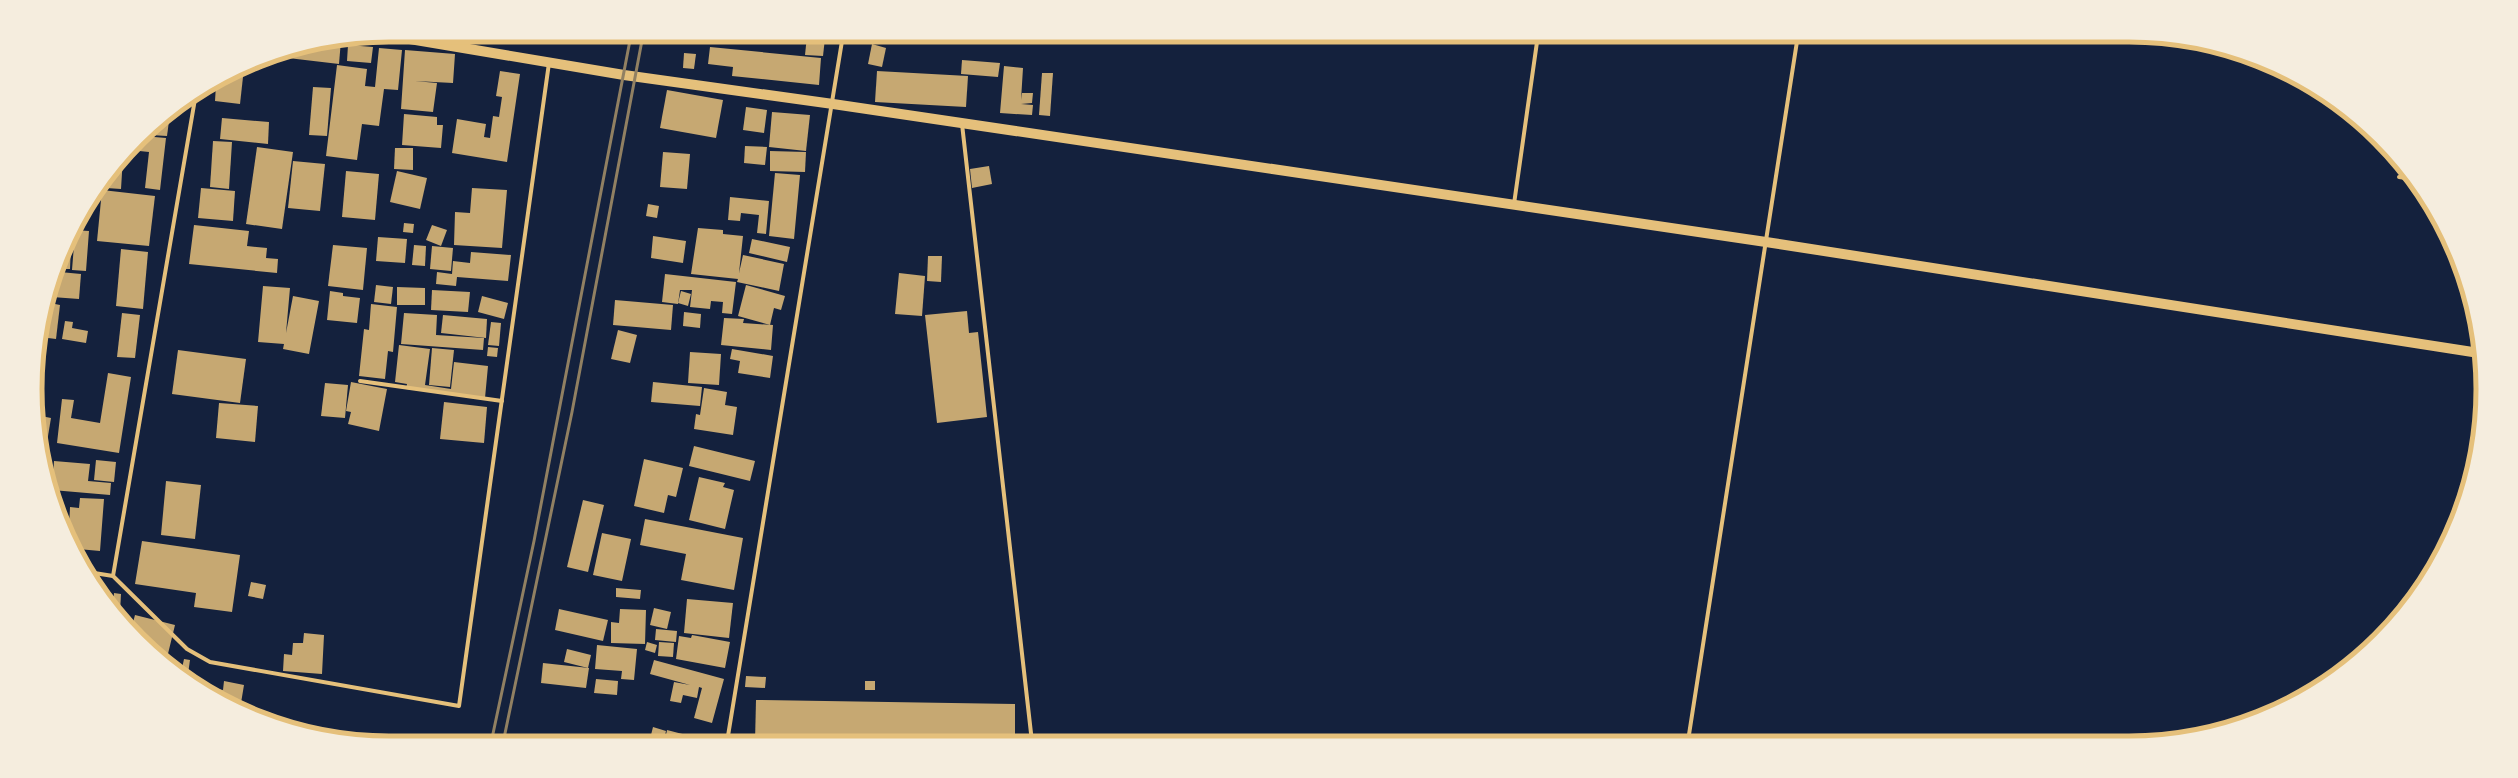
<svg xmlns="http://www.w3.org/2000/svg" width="2518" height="778" viewBox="0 0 2518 778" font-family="Inter,sans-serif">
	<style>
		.building { fill: #c6a872 }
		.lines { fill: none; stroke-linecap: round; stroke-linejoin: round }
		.minor { stroke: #e5c07b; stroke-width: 4 }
		.primary { stroke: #e5c07b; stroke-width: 10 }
		.rail { stroke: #918062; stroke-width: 3 }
		.rim { fill: none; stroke: #e5c07b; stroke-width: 5 }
	</style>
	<rect width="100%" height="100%" fill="#14213d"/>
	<g class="building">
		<polygon points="935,35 978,35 977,40"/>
		<polygon points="990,35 1006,35 1006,43 990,41"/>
		<polygon points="807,36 825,38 823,56 805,55"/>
		<polygon points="339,40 341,40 339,64 288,58 289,51 320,42"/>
		<polygon points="872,44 886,48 882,67 868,64"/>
		<polygon points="348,45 373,47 371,63 347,61"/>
		<polygon points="710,47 821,58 819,85 732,76 733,67 708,64"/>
		<polygon points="379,48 402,50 398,90 384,89 379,126 362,124 357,160 326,156 337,65 367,69 365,86 375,87"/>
		<polygon points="405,50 455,54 453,83 415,81 437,83 433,112 401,109"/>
		<polygon points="684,53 696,54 694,69 683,68"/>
		<polygon points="962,60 1000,63 998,77 961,74"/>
		<polygon points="1004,66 1023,68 1021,100 1022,93 1033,93 1032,103 1021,104 1033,105 1032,115 1000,113"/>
		<polygon points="244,68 240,104 215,101 216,85"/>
		<polygon points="500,71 520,74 507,162 452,153 457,119 486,124 484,137 490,138 493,116 499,117 502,97 496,96"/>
		<polygon points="877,71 968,76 966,107 875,102"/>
		<polygon points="1042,73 1053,73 1050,116 1039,115"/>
		<polygon points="313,87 331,88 327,136 309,135"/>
		<polygon points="667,90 723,100 716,138 660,128"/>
		<polygon points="746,107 767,110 764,133 743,130"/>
		<polygon points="772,112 810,115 806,151 769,147"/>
		<polygon points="404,114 437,117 437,125 443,125 441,148 402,145"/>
		<polygon points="222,118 269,122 268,144 220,139"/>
		<polygon points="159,121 169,121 167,136 150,135 150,128"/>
		<polygon points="143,136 166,138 160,190 145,188 149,152 130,150"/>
		<polygon points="213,141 232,142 229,189 210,187"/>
		<polygon points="745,146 767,147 765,165 744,163"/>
		<polygon points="257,147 293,152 282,229 246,224"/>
		<polygon points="395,148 413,148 413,170 394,169"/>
		<polygon points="770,151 806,152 805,172 770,171"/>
		<polygon points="663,152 690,154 687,189 660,187"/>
		<polygon points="123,157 121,189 106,188 107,175"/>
		<polygon points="293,161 325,164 320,211 288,208"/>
		<polygon points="989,166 992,184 972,188 970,169"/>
		<polygon points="346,171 379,174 375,220 342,217"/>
		<polygon points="397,171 427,178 420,209 390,202"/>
		<polygon points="775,173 800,175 794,239 769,236"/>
		<polygon points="201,188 235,191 233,221 198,218"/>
		<polygon points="472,188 507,190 502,248 454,245 455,212 470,213"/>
		<polygon points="102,190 155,196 149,246 97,241"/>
		<polygon points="730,197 769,201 766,234 757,233 759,215 741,213 740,221 728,220"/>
		<polygon points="648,204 659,206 657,218 646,216"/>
		<polygon points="404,223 414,224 413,233 403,232"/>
		<polygon points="194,225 249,231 247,246 267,248 266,258 278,259 277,273 189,264"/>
		<polygon points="432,225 447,230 441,246 426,240"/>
		<polygon points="698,228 723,230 723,234 743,236 739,273 743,255 784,264 779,291 737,282 738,279 691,274"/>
		<polygon points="73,230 89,231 86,271 72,270 74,245 68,244"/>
		<polygon points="653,236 686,241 683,263 651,258"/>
		<polygon points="378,237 407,239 405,263 376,261"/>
		<polygon points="752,239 790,247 787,262 749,253"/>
		<polygon points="333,245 367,248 363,290 328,286"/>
		<polygon points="414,245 426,246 425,266 412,265"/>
		<polygon points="68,246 71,246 70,269 61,269"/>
		<polygon points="432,246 453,248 451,271 430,269"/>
		<polygon points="121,249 148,252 143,309 116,306"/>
		<polygon points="471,252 511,255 508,281 457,277 456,286 436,284 437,272 452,274 453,261 470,263"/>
		<polygon points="928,256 942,256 941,282 927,281"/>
		<polygon points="60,272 81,274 79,299 52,297"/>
		<polygon points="899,273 925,276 922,316 895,314"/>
		<polygon points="665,274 736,282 732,314 722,313 723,302 711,301 710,309 690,307 692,290 680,290 678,304 662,302"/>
		<polygon points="376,285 393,287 391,304 374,302"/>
		<polygon points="746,285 785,296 781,310 774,308 770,325 738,316"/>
		<polygon points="263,286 290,288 286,333 293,296 319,301 309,354 283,349 284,344 258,342"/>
		<polygon points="397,287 425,288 425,305 397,305"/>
		<polygon points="432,290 470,292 468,312 431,310"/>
		<polygon points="330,291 343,293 343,296 360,298 357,323 327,320"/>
		<polygon points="681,291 691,294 688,306 678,303"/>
		<polygon points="482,296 508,303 504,319 478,312"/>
		<polygon points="615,300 673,305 671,330 613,325"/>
		<polygon points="50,303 60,305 56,339 40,337"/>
		<polygon points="371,304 397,307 393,352 388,351 385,379 359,376 364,329 369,330"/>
		<polygon points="967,311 969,333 978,332 987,417 937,423 925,315"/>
		<polygon points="684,312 701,314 700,328 683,326"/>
		<polygon points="122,313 140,315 135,358 117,357"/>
		<polygon points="404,313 437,315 436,335 484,338 483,350 401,344"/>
		<polygon points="443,315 487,319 486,338 441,333"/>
		<polygon points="724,318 744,319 743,323 773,325 771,350 721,345"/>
		<polygon points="65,321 73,322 72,328 88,331 86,343 62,339"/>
		<polygon points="491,322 501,323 499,346 488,345"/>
		<polygon points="618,330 637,335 630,363 611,359"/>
		<polygon points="38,345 41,345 38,378 37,378"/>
		<polygon points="399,345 430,349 425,385 451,389 454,362 488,366 485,398 406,389 407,384 395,382"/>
		<polygon points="488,347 498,348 497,357 487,356"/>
		<polygon points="432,348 454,350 450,387 429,385"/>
		<polygon points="732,349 773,356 770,378 738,373 740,361 730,359"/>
		<polygon points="178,350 246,359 240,403 172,394"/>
		<polygon points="690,352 721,354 719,385 688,383"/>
		<polygon points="108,373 131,377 119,453 57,443 62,399 74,400 71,418 100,423"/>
		<polygon points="351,382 387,389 379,431 348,424 351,412 346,411"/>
		<polygon points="653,382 702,387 700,406 651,402"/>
		<polygon points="325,383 348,385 345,418 321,416"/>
		<polygon points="704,388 727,392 725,405 737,407 733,435 694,429 696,414 700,415"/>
		<polygon points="444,402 487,407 484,443 440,439"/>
		<polygon points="219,403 258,406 255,442 216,438"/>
		<polygon points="36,415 51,418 45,454 43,454"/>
		<polygon points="694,446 755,461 750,481 689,466"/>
		<polygon points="43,456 50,456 48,483 47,480"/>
		<polygon points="644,459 683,468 676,497 668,495 664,513 634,506"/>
		<polygon points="96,460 116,462 114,482 94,480"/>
		<polygon points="54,461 90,464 88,481 111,483 110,495 52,490"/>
		<polygon points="699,477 725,483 723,487 734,490 725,529 689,520"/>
		<polygon points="166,481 201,485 195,539 161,535"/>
		<polygon points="80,498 104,499 100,551 78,549 69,529 70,507 79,508"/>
		<polygon points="583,500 604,505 588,572 567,567"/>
		<polygon points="645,519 743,538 734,590 681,580 686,554 640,545"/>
		<polygon points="602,533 631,539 622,581 593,575"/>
		<polygon points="142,541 240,555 232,612 194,607 196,593 135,584"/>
		<polygon points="251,582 266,585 263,599 248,596"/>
		<polygon points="616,588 641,590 640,599 616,597"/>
		<polygon points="100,592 111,594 110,604"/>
		<polygon points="114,593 121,594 120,612 113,608"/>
		<polygon points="687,599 733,603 729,638 684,633"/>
		<polygon points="654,608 671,612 667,629 650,625"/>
		<polygon points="559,609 608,620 603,641 555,630"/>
		<polygon points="620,609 646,610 645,644 611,643 611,622 619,623"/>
		<polygon points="135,615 175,625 166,662 149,648 150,643 140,640 131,630"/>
		<polygon points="656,629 677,631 676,642 655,640"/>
		<polygon points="304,633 324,635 322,674 283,671 284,654 292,655 293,643 303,643"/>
		<polygon points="692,635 730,642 725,668 676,659 679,636 691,638"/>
		<polygon points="647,642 657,645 655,653 645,650"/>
		<polygon points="659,642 674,643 673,657 658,656"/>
		<polygon points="597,645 637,649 634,680 621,679 622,671 595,669"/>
		<polygon points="567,649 591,655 588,668 564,662"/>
		<polygon points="184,659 190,660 188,674 181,673"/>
		<polygon points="654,660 724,679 712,723 694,718 702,688 699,687 697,698 683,695 681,703 670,701 674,682 690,685 650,674"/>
		<polygon points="543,663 589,668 586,688 541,683"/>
		<polygon points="746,676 766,677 765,688 745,687"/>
		<polygon points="596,679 618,681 617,695 594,693"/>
		<polygon points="224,681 244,685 240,709 216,696 217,689 223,690"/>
		<rect x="865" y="681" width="10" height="9"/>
		<polygon points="756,700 1015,704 1015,742 755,742"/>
		<polygon points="653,727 666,731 663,743 649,743"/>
		<polygon points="667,730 694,737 693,742 665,741"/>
	</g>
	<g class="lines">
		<g class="minor">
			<polyline points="444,45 451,35"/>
			<polyline points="962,124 1032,742"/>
			<polyline points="2399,177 2413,179"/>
			<polyline points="1514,204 1538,35"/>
			<polyline points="360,381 502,401"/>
			<polyline points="88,572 113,576 195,99"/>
			<polyline points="113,576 187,649 210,662 459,706 549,63"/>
			<polyline points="1688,741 1798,35"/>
			<polyline points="727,742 843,35"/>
		</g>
		<polyline class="primary" points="386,35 624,75 833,104 1766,242 2479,353"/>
		<g class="rail">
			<polyline points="491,743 534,541 631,35"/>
			<polyline points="503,743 572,412 643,35"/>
		</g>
	</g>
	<path d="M0 0H2518V778H0ZM389 42H2129A347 347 0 0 1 2476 389V389A347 347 0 0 1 2129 736H389A347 347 0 0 1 42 389V389A347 347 0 0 1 389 42Z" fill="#f5edde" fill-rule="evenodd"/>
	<path class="rim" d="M389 42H2129A347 347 0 0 1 2476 389V389A347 347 0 0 1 2129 736H389A347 347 0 0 1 42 389V389A347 347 0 0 1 389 42Z"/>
</svg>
